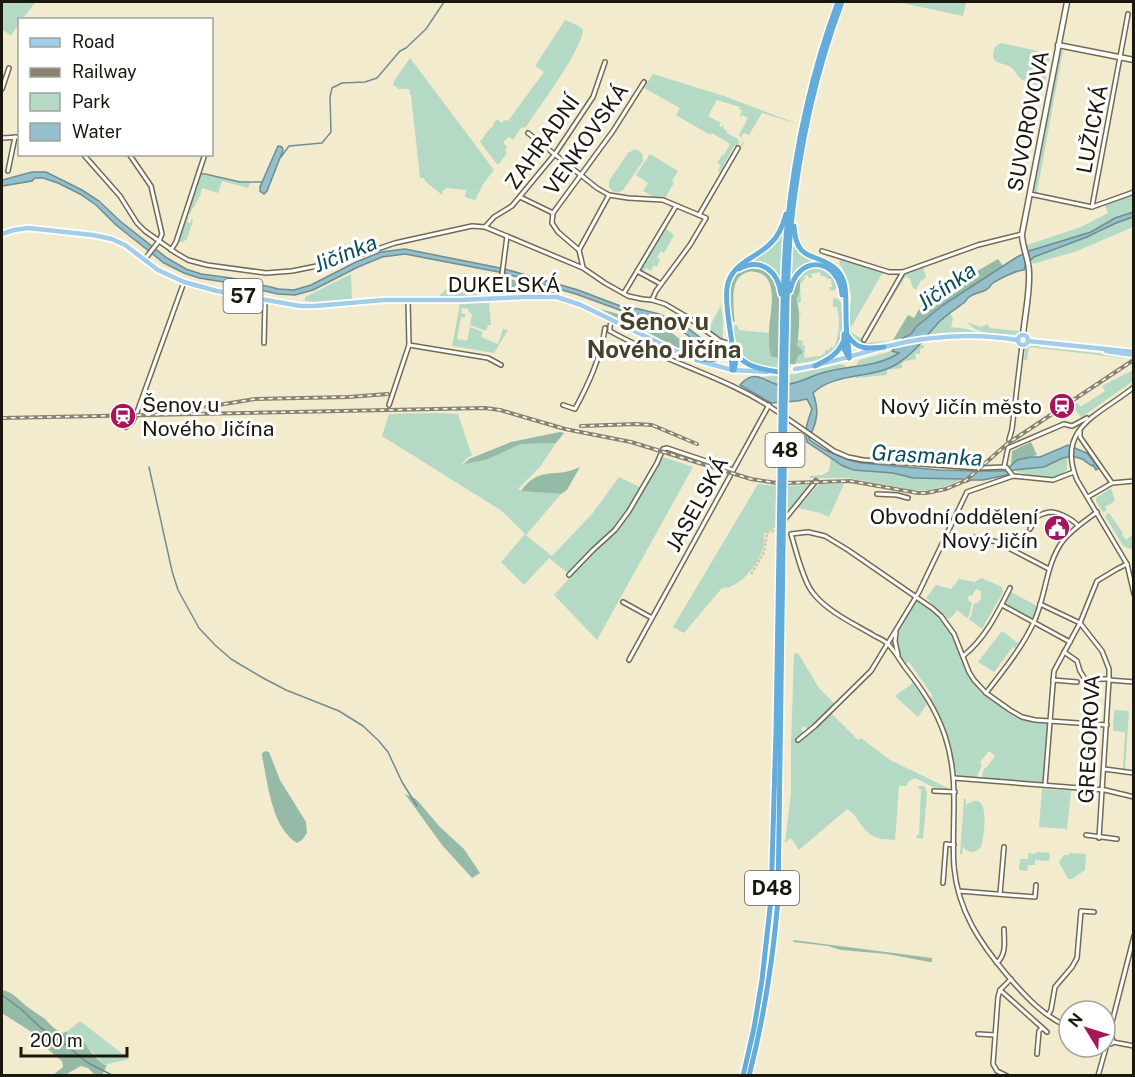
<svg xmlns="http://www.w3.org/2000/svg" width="1135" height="1077" viewBox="0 0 1135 1077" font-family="'Public Sans',sans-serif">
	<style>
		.green { fill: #b4d9c5 }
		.forest { fill: #95bba8 }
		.water { fill: #93c0cb; stroke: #6f8d92; stroke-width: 1.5 }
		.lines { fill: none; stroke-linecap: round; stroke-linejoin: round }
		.stream { stroke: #6f8d92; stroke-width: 1.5 }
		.street-tunnel { stroke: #d2cbb1; stroke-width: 3; stroke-dasharray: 3 1.5; stroke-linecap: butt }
		.street-casing { stroke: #726b52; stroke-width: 6 }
		.secondary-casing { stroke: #726b52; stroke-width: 7 }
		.primary-casing { stroke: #fff; stroke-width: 8 }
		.highway-casing { stroke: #fff; stroke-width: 8 }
		.street { stroke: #fff; stroke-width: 3 }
		.secondary { stroke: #fff; stroke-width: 4 }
		.primary { stroke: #a2cde8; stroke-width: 4.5 }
		.highway { stroke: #64acd9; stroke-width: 5 }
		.rail-casing { stroke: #88826e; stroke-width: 4 }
		.rail { stroke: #fff; stroke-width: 1.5; stroke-dasharray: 4.5; stroke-linecap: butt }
		.highway-bridge-casing { stroke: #fff; stroke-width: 8; stroke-linecap: butt }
		.highway-bridge { stroke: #64acd9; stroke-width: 5 }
		.labels { text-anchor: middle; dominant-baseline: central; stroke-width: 6; stroke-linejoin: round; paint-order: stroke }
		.shield { fill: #fff; stroke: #5f5d55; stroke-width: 1.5 }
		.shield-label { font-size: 20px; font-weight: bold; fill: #1a170c }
		.street-label { font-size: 21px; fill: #1a170c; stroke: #fff }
		.poi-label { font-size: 21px; fill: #1a170c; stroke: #fff; text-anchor: end }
		.water-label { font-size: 22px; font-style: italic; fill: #0c4d5a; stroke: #fff }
		.quarter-label { font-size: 24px; font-weight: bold; fill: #49422a; stroke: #fff }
	</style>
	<rect width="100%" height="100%" fill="#f3ebce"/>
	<g class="green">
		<polygon points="2,2 36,2 22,19 20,20 19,23 11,36 2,29"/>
		<polygon points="897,2 966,2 963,16"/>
		<path d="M565,20L579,26L583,30C582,50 539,107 526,127L521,128L513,140L509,137L503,142L507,147L505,150L507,153L499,164H497L480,142L490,128L493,127V124L497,119L501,123L505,120L508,121L544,72L535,66Z"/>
		<path d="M1001,43L1043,52L1048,54L1050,57L1044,86C1037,84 1027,84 1021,79C1017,76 1016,71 1012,68C1004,62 989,65 994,50C996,45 996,46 1001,43Z"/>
		<polygon points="1060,50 1063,51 1037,192 1033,192"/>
		<polygon points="410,58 494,170 483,184 475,200 465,197 466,190 446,188 445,190 443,190 442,195 425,181 424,178 420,178 411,95 410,95 409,89 399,89 393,85 394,81"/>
		<polygon points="653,74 724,96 798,124 762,113 749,135 744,133 741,137 744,143 740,149 743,141 739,135 748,118 742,115 739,119 742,110 739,109 740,107 717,100 708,116 721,123 719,126 721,127 724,124 723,128 727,131 727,133 738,139 739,142 737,147 734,146 719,174 720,172 718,171 721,165 717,163 722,155 724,155 730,144 712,133 710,135 676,115 680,108 644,88"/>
		<path d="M635,149L642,153L643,161L623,190C617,194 612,192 609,187V181L628,153Z"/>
		<polygon points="650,154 678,171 672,181 674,183 665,198 660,196 658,199 643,191 648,183 636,175"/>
		<polygon points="200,175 205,175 240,182 250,183 248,188 222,181 218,193 202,188 200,196 189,215 188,214 187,216 189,217 187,222 190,223 192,218 193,221 187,239 183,242 178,242"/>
		<polygon points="1133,195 1133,212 1124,215 1091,232 1029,251 1027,245 1081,227 1108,213 1105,205"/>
		<polygon points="1133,217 1133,227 1077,251 1033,264 1031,259 1034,257 1100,232 1116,223"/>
		<polygon points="785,225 781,283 746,264 765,251"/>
		<polygon points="665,228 674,235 664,253 661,251 657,257 660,259 657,267 654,265 651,271 646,268 644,272 640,270"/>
		<polygon points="793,238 797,247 818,262 809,264 791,282"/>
		<path d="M841,260L883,272L850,329L852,333L866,341V343L893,340L863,346L851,338C845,325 850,313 851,300C851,286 847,275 839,263Z"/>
		<path d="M810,267C824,268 833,272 837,286L834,291L830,290L829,287H832L831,279H828L824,276H821L820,272L811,274L812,278H809L808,275L804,276L805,279L800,284L801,302L798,303L799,313H802L798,316V340L803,341L802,345L805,346L804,358L820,356L825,353V350H829L831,347L834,348C840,331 840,324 837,307H833V299L835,298L839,300L841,303C841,314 844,327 842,337C838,360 809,362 790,364L791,296L798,276Z"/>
		<polygon points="923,267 926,277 920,282 916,290 913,288 910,279 906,276 888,303 904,274"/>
		<polygon points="351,274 352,299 316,302 305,301 305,297"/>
		<polygon points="454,288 478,288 483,296 462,297 439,296 446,289"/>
		<polygon points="489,302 491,325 488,325 486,331 470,325 472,314 468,311 469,309 462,308 461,313 465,314 465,318 461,317 457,339 467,341 470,327 483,332 481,337 498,344 503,329 508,330 494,353 452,346 460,304"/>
		<polygon points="721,305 723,321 723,340 708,330"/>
		<polygon points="950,313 953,319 951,327 967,329 976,332 928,334 941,320"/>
		<path d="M967,322L981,327L987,324L990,328L1019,331V333L1015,335C998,334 978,336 967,322Z"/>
		<path d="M737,325L739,330L769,333L770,341L776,359H779V368C745,369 736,359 732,326Z"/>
		<polygon points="919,345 924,345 924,348 920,349 920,354 915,354 916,359 905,361 902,363 902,368 887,370 887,375 856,378 856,376 876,372 896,365"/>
		<polygon points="1033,345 1040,347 1134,357 1133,359 1029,347 1027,360 1024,360 1025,349 1029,346 1033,346"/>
		<polygon points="892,351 900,352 884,361 855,367 859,360"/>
		<polygon points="840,364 844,365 847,369 821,373 800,383 780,385 762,377 796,374"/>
		<polygon points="1133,370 1133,381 1082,417 1081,417 1072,406 1077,403 1080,406 1082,406 1105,391 1102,386"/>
		<polygon points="144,403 183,405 184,409 168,411 141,411"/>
		<polygon points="437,413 458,414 472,456 468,457 462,464 486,460 521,444 556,443 540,467 518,489 522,491 561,494 526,535 552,556 592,514 619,477 644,489 663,457 693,467 597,640 554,595 573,574 571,572 569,574 549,558 524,585 501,562 525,534 502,511 382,436 389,414"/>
		<path d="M1067,457V470C1063,473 1059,476 1054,477C1046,478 1021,474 1014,470L1044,467Z"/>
		<path d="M831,458L843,466L893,473L913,478L962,479C944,489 928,492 907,490V489L849,478H810V476L822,475L829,471Z"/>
		<path d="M758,484L779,486L811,485L776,527L764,533C764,540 764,548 761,553C755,568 738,589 722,588L684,633L673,627Z"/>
		<polygon points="819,484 844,484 829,517 820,513 798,508"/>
		<polygon points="1111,488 1115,501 1105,507 1107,510 1103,513 1096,501 1096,498"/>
		<polygon points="1109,513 1123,533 1122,534 1126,540 1133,534 1133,550 1123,546 1105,516"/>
		<polygon points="981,578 1002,587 1003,592 982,629 969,619 971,616 974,603 976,604 981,599 981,591 976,589 972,596 969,595 968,600 972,603 969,615 967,618 957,610 953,616 948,619 926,598 936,585 951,589 959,579 975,582"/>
		<path d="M1011,592L1037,606C1037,611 1036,617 1031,619L1005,604L1004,602Z"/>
		<path d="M918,601H920L940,619L951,634L969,676L981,693L1015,717L1032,722L1047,723L1044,779L1043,782L1040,783L983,778L982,776L984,768L987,767L995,756L989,751L980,762L982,765L977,777H961L957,775L943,724L931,700L932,695L909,662L906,664C888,641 902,625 914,603Z"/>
		<polygon points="1002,631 1018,643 1015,649 1013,647 994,672 978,662"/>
		<path d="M798,653L819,688L835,704L808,730L804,726L801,729L804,733L799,741L831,713L858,740L861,738L890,760L950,789L933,787L915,778L908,782L907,786H899L895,840C888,839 881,840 875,837C862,832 858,815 847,809L799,850L791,838L785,843L791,792V745L794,654Z"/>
		<polygon points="913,683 923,697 927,704 918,717 895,696"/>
		<polygon points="1114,710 1129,711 1125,769 1123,769 1125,732 1113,731"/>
		<polygon points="919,786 921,786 925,787 927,794 923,839 917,838 916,835 919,835 921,789 918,788"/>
		<polygon points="1042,789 1071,791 1067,829 1039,827"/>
		<path d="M964,799H966V805C991,786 985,835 981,847C975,854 968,853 963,847L962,854H960Z"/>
		<polygon points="1036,852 1050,853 1049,861 1035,860 1035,865 1028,865 1027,871 1019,870 1020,859 1028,859 1028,853 1035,854"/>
		<polygon points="1070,853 1086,854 1085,870 1072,879 1068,879 1059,862 1064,855 1069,855"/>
		<path d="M80,1021L129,1059L104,1065C97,1058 88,1045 80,1041L76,1044L66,1034L68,1031Z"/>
	</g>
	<g class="forest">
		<polygon points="998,259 1003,266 943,305 916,327 911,334 903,338 893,340 908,315 914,318 925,299 929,301 933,301 936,297 934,295 953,287 955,284"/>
		<path d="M747,266L762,267L774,277L779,292V359L771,356C769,349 769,339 769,332C769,316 779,284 762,274C757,272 753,271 748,272C729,277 734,302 734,317L735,321L732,322C729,300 723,278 747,266Z"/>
		<path d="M798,276C802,284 800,292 796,300C801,310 799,334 797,346L803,351L801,354L798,356L795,364H790L791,296L793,287Z"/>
		<polygon points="504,277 560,294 560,295 548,294 506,295 502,291"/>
		<polygon points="600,309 647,322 667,329 701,356 672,346 635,325 617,318"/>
		<polygon points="560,432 564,433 556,443 521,444 486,460 464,464 469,459 511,442"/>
		<polygon points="1031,442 1037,455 1017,460 1011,466 1012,451"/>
		<path d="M580,467L567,490L561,494L521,491C539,465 556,479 580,467Z"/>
		<path d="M266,751L269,752L280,780L306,822L307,833L302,840L297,843C271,827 268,783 262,756V753Z"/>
		<polygon points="405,794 416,799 440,827 464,849 480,873 472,878 442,845"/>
		<polygon points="793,940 932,958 932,962 930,962 887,954 841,950 828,946 794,942"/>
		<path d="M2,990C14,992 19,1001 29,1008C34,1012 40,1015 45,1019C51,1025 55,1031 64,1033L67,1031V1034L75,1044L80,1041H83L94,1056L104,1065H107L102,1075H95L88,1068L81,1066L65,1075H53L63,1067L62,1061L49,1050L42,1046L36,1036L30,1031L2,1013Z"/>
	</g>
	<g class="water">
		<polygon points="278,146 282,147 283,150 267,191 264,194 260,191 260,187"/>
		<polygon points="32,172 46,172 82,190 99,201 120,221 167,258 186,269 201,274 231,278 279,289 294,290 311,285 356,262 381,252 405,249 505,269 578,290 623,307 639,309 659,314 685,326 710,345 723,352 712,357 708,351 682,331 658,318 636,316 576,294 504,273 405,254 382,257 358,267 313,290 295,295 278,294 230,283 199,278 184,273 164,263 116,225 96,205 80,194 58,183 43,178 35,178 32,181 2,186 2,180"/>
		<path d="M1133,212V217L1116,223L1087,237L1034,257L1025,266L1024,270C1017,270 999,279 993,283C988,287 992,286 986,290C978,294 970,293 965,302C957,308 947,314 939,322C926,336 915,353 897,364C873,379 835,372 813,393C819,409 818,422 809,437L810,440L825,450L849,460L862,463L939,470L980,471H1005L1017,460L1031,457H1040L1068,445L1087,453L1099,468L1096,470L1093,465L1092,466L1082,459L1072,456L1063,458L1044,467L1014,470L1007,475L983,480H971L967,482L963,479L913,478L893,473L854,470L843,466L807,442C804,430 808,420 812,409L807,399L797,401L771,403L740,385C757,366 766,385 782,385C799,384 808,377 822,373C848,365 876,368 899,353L892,351L903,338L911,334L916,327L943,305L1017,257L1029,251L1091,232L1115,218Z"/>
	</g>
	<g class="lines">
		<g class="stream">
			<polyline points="281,157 289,146 322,143 331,132 330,97 332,88 342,83 365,82 377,78 400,51 406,48 426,29 444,2"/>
			<polyline points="200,174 205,174 240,182 262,182"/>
			<polyline points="149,467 172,571 178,590 199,628 215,645 231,659 263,678 286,690 339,711 363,726 378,740 388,752 402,782 417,806"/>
			<polyline points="2,995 22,1010 41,1028 61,1041 88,1063 114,1076"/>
		</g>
		<path class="street-tunnel" d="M751,574L764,552L767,532C776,530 784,528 791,534"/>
		<g class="street-casing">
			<g id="street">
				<polyline points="2,89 9,68"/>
				<polyline points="528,133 597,188 609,195 628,198 663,200 706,218 690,245 656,291 652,300"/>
				<polyline points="2,138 20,137"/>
				<polyline points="83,154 120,196 137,223 145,231 176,253 188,260 207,265 266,273 292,271 342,261 395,243 472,226 485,227 583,268 605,283 628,296 642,299 652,300 665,304 689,318 720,341 731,344"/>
				<polyline points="129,154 151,186 162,234 159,241 145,259"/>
				<polyline points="8,171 15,137"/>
				<polyline points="1030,194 1092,207 1134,192"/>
				<polyline points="520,197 553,213 552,223 558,232 579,250"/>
				<polyline points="1092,207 1128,14"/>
				<polyline points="553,213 613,131 644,82"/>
				<polyline points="699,215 738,148"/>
				<polyline points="485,227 494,217 512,206 555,154 593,97 605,62"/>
				<polyline points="171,250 176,242 204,157"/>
				<polyline points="822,251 889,272 903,272 978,245 1022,234"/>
				<polyline points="583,267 579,250 609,195"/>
				<polyline points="637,271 661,284"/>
				<polyline points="624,293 676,206"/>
				<polyline points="499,298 507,236"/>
				<path d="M610,331C664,362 726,376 778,412"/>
				<polyline points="610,331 610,326 612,320"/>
				<polyline points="864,340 903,272"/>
				<polyline points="264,343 265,300"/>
				<polyline points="409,345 488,358 501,365"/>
				<path d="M1134,387C1101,414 1055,427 1077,480L1127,564L1134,594"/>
				<polyline points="389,405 409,345 408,300"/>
				<path d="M563,405L575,409C589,383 601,357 605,328"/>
				<polyline points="788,419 834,451 848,457 863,460 980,468 1006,467 1013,476"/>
				<polyline points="126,427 132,422 136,415 184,282"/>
				<polyline points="1080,431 1080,437 1112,483"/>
				<polyline points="1009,440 1012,429 1022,345"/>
				<polyline points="1004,467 1008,448 1064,424 1072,426 1087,418"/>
				<polyline points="877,494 897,495 908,498"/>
				<polyline points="1088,497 1112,483 1134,481"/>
				<polyline points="785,519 816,481"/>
				<path d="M1030,529L1038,516C1042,514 1047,512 1052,512C1060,513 1074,520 1078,526"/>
				<polyline points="976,537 997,542 1049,569"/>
				<polyline points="569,575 593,550 615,530 629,511 657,463 663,449 667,448 733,470"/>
				<polyline points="623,602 652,618"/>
				<polyline points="1040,604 1080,623 1102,651 1109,669 1109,680 1099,838"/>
				<polyline points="1002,605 1070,642"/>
				<polyline points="896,632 895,641 898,655"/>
				<polyline points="1064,652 1077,661 1080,671 1085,679 1109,679"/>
				<path d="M963,656C985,639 998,612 1010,588"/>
				<polyline points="629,660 769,405"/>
				<polyline points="1053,680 1077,682"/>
				<polyline points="1109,680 1134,682"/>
				<path d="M986,693C1003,671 1021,649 1033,624C1046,598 1045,566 1062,542C1071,530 1085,521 1097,512"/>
				<polyline points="798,740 815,726 871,671 919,592 967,492 1013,476 1053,480 1074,472"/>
				<polyline points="1104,769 1134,773"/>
				<polyline points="954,778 1105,790 1134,797"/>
				<polyline points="1045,785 1054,671 1080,623 1097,581 1117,569 1127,564"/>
				<polyline points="934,791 955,792"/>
				<polyline points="1086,835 1117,839"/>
				<polyline points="943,883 946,844 954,845"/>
				<polyline points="959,891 1035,897 1036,885"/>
				<polyline points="1000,894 1004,847"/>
				<path d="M997,963C1007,953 1004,942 1004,929"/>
				<polyline points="1000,990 1047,1032"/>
				<polyline points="1048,1015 1051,1010 1055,987 1072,967 1077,958 1081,911 1094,912"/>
				<path d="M1069,1027C1044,1017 1025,996 1007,975C980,943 958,911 954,867C951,822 960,781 945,736C936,709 922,689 904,666C899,659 894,650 888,644C884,640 878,638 873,635C853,623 828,612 813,593C803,581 796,550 791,534L808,532L825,536L848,550L932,608L941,616L954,634L969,672L974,680L986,693L1010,710L1022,717L1035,720L1107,725"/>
				<polyline points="978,1034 995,1035"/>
				<polyline points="1113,1042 1112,1037 1109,1035 1110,1030 1134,936"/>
				<polyline points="1113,1042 1134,1046"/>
				<polyline points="1037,1054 1039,1031 1042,1028"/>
				<polyline points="1007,1076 997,1071 993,1064 998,997 1000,990 1011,979"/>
				<polyline points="1098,1076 1107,1044 1111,1044 1113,1042"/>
			</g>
		</g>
		<g class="secondary-casing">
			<g id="secondary">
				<polyline points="1058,45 1134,60"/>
				<path d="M1023,335C1025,314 1030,293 1029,272C1029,259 1022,247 1022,234L1067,2"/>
			</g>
		</g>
		<g class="primary-casing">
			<g id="primary">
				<polyline points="2,234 14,230 28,228 93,235 112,239 125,245 158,270 184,282 217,291 300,306 315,306 384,300 461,300 525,297 557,297 581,305 688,357"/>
				<circle cx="1023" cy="340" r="5"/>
				<polyline points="1028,341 1134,352"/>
				<polyline points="1106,351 1134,355"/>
				<polyline points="696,360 732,370 767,372"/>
				<path d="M795,369C825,365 854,355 884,347C927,336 974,333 1017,340"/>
			</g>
		</g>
		<g class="highway-casing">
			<g id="highway">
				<path d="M794,226C796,265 818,251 837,270C841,274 844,281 845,287C847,302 845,319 847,335C847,342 850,350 849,358"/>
				<path d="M739,269C761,257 778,271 781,294"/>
				<path d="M790,291C798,253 839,258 842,295"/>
				<polyline points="844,334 844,349 849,358"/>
				<path d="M849,337C858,351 870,348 884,347"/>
				<polyline points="731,348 732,370"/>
				<path d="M782,350C783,309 783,267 787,226C795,150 811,73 838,2"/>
				<path d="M786,350C787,309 787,267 791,226C799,150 815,73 842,2"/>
				<path d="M686,356C707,360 720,366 732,344"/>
				<path d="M815,366C826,360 838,355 843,342"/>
				<polyline points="734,370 736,361 735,354"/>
				<path d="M779,372C759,369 738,366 732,344C730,326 725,306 727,288C730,263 757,258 771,243C779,236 783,225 786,214"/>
				<polyline points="743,1076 754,1028 762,980 771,899 776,731 779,550"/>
				<path d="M749,1076C764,1018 773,959 778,900L783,550"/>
			</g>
		</g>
		<use href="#street" class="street"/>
		<use href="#secondary" class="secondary"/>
		<use href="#primary" class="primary"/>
		<use href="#highway" class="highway"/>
		<g class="rail-casing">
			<g id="rail">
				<polyline points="206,407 255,399 348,397 388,394"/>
				<polyline points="2,418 485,408 500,410 565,429 631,442 751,479 777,483"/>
				<polyline points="581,426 636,424 652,425 697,444"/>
				<polyline points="787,483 850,481 918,493 926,493 946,489 965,481 1007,444 1132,361"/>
			</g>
		</g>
		<use href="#rail" class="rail"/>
		<g class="highway-bridge-casing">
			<g id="highway-bridge">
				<polyline points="779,550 782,350"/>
				<polyline points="783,550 786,350"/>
			</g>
		</g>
		<use href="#highway-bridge" class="highway-bridge"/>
	</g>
	<defs>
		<g id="station-disc" transform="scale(1.35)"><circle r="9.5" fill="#a4175d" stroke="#fff"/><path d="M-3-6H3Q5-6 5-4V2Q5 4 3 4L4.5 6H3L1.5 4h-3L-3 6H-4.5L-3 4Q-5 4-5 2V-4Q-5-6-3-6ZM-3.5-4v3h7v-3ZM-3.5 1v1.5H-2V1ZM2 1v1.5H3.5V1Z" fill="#fff"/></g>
		<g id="civic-disc" transform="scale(1.35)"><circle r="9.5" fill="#a4175d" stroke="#fff"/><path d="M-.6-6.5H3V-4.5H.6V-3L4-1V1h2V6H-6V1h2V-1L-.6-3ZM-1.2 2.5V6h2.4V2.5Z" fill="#fff"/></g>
	</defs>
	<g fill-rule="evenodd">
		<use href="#station-disc" x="1062" y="406"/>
		<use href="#station-disc" x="123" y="416"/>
		<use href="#civic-disc" x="1057" y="528"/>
	</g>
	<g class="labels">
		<g class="shield">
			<rect x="223.5" y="279" width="39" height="34" rx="4.5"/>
			<rect x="765.5" y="433" width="39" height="34" rx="4.5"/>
			<rect x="745" y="871" width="54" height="34" rx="4.5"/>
		</g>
		<g class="shield-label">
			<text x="243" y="296">57</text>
			<text x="785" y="450">48</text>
			<text x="772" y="888">D48</text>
		</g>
		<g class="street-label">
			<text transform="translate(1028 121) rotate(-79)">SUVOROVOVA</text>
			<text transform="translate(1092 129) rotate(-79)">LUŽICKÁ</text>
			<text transform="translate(586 139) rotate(-55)">VENKOVSKÁ</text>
			<text transform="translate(542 142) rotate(-54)">ZAHRADNÍ</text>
			<text x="504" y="284">DUKELSKÁ</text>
			<text transform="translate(697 504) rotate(-61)">JASELSKÁ</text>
			<text transform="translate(1089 739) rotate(-87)">GREGOROVA</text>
		</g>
		<g class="poi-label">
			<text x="142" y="404" text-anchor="start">Šenov u<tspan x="142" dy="24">Nového Jičína</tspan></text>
			<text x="1042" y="406">Nový Jičín město</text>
			<text x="1038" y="516">Obvodní oddělení<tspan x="1038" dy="24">Nový Jičín</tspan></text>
		</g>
		<g class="water-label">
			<text transform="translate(345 253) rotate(-22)">Jičínka</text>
			<text transform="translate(946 286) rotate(-35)">Jičínka</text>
			<text transform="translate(927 455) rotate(3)">Grasmanka</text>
		</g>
		<g class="quarter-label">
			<text x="664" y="321">Šenov u<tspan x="664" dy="28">Nového Jičína</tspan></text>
		</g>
	</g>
	<rect width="1135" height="1077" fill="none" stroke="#1a170c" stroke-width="6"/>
	<rect x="18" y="18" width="195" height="138" fill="#ffffff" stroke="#a3a29e" stroke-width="1.5"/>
	<rect x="30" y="38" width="30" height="9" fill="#a2cde8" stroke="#a3a29e" stroke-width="1.5"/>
	<text x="72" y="48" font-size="18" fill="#1a170c">Road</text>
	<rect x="30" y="68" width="30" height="9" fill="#88826e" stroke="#a3a29e" stroke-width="1.5"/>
	<text x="72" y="78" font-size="18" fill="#1a170c">Railway</text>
	<rect x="30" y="93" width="30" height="18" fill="#b4d9c5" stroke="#a3a29e" stroke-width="1.5"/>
	<text x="72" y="108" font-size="18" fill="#1a170c">Park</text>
	<rect x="30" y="123" width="30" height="18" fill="#93c0cb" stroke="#a3a29e" stroke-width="1.5"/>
	<text x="72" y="138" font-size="18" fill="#1a170c">Water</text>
	<g transform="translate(1087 1029) rotate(308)"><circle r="28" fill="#ffffff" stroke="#a3a29e" stroke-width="1.5"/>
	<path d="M0-4.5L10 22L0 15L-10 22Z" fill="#a4175d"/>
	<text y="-9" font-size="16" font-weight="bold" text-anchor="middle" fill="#1a170c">N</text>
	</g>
	<path d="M21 1047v9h106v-9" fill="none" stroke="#1a170c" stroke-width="3"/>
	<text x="30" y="1047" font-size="18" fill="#1a170c" stroke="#ffffff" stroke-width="4.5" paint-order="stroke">200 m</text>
</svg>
